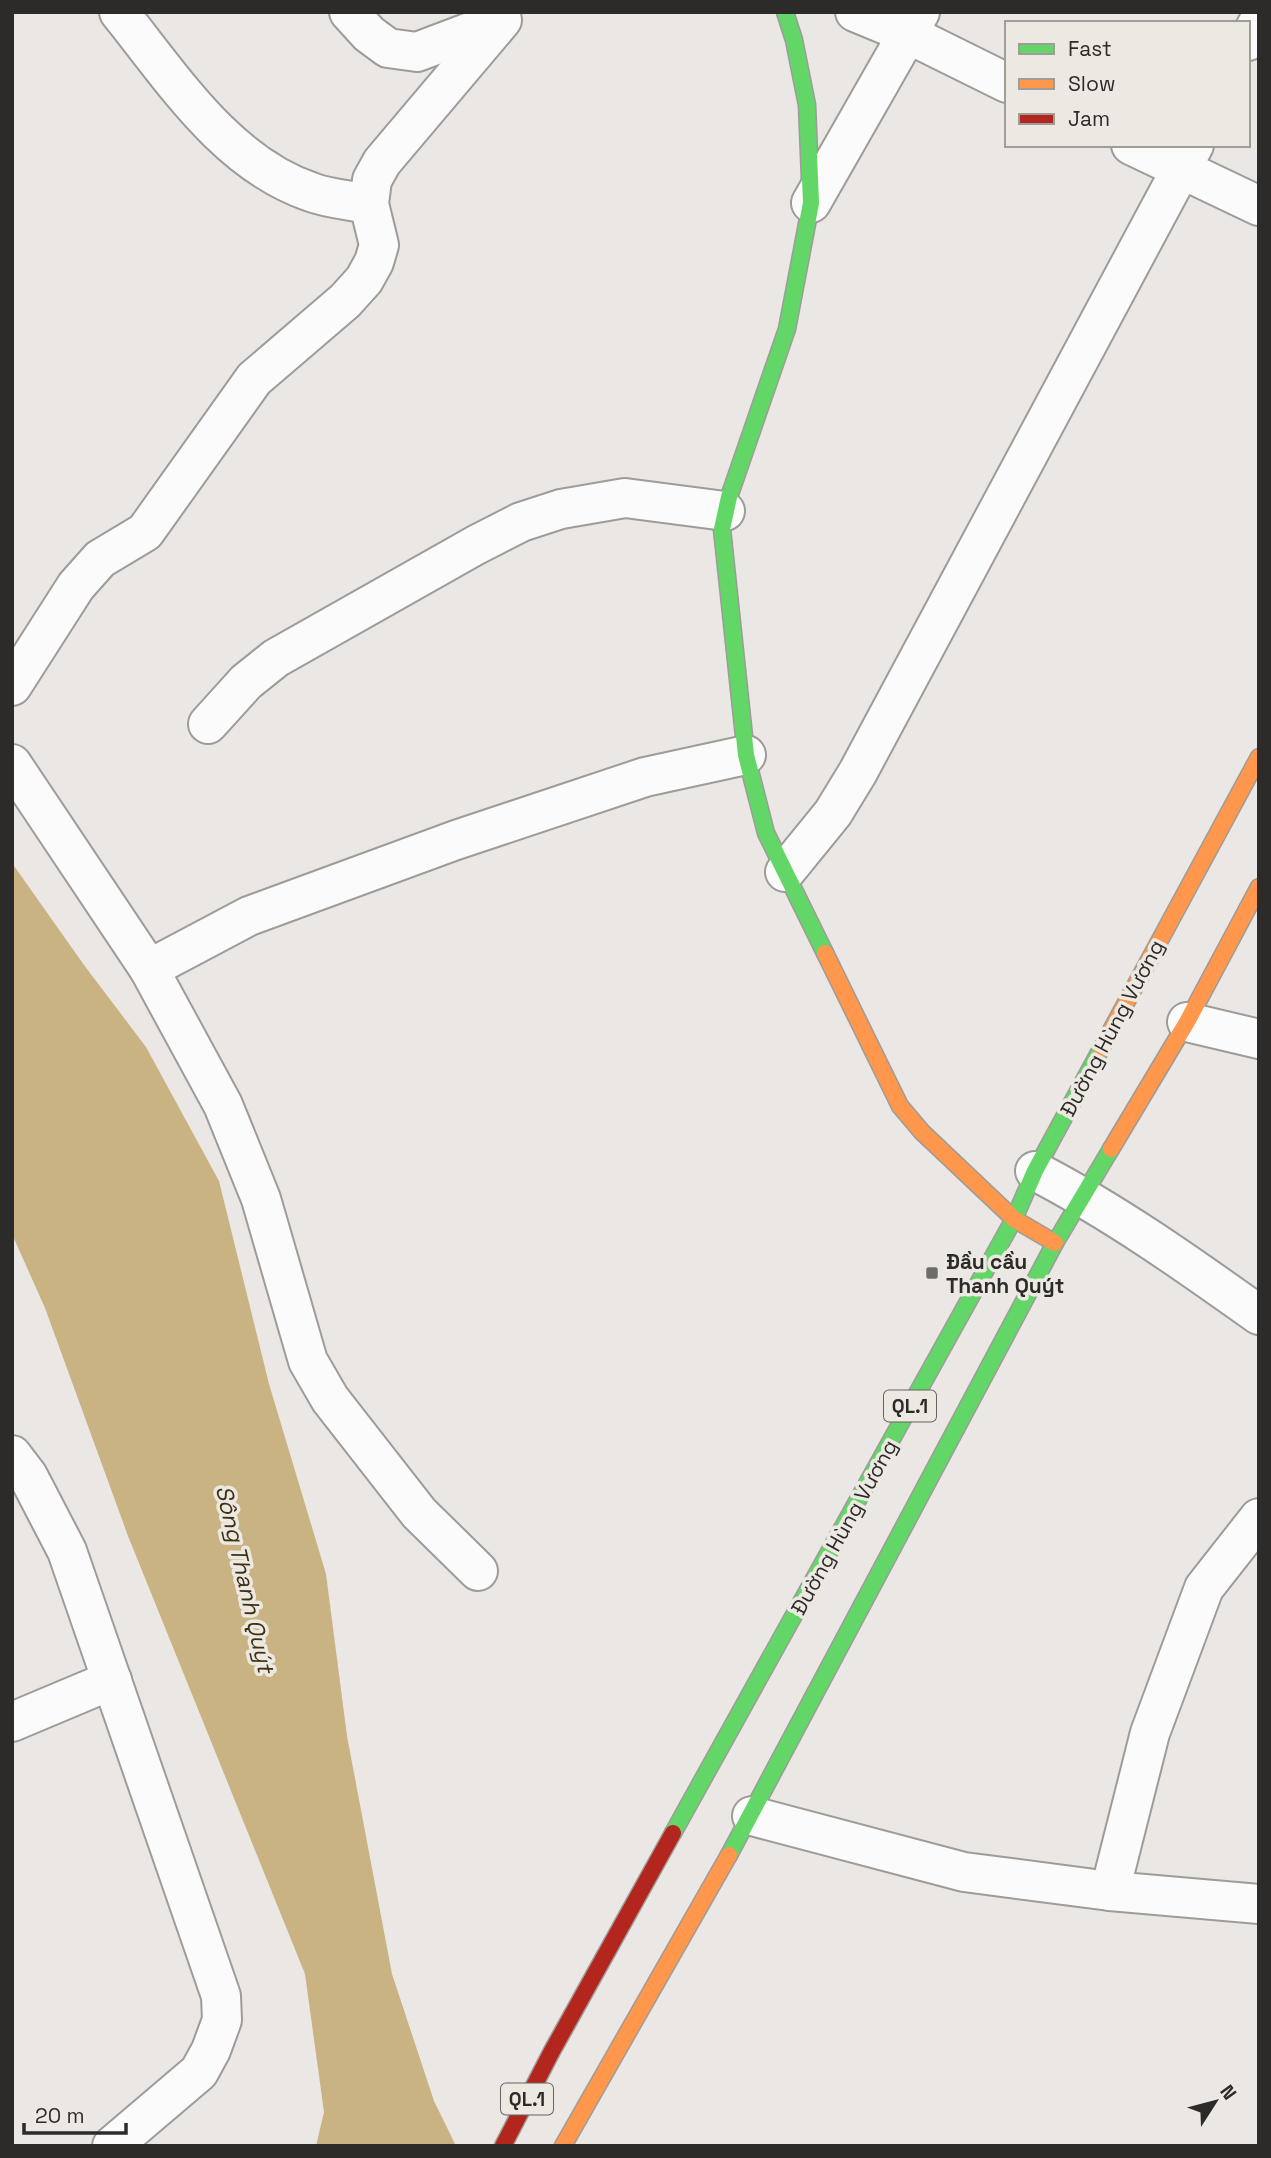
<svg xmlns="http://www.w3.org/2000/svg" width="1271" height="2158" viewBox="0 0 1271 2158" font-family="'Space Grotesk',sans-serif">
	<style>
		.water { fill: #cab382 }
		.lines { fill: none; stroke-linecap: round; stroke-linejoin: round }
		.street-casing { stroke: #9e9c99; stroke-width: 42 }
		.fast-casing { stroke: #9e9c99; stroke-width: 19 }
		.slow-casing { stroke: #9e9c99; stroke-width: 19 }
		.jam-casing { stroke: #9e9c99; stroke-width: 19 }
		.street { stroke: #fcfbfb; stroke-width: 38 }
		.fast { stroke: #63d668; stroke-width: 16 }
		.slow { stroke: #ff974d; stroke-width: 16 }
		.jam { stroke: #b3261e; stroke-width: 16 }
		.poi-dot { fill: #6f6d6a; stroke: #ece8e2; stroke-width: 2.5 }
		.labels { text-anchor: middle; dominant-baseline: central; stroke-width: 7; stroke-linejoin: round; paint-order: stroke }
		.shield { fill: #ece8e2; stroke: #666460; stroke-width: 2 }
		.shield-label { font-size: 19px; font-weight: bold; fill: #2d2b29 }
		.street-label { font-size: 21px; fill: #2d2b29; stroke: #ece8e2 }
		.poi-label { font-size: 21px; font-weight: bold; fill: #2d2b29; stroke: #ece8e2; text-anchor: start }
		.water-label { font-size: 23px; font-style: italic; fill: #3e3011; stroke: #ece8e2 }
	</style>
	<rect width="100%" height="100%" fill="#eae7e4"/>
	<polygon class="water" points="12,863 84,965 146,1047 219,1181 269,1384 326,1574 347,1736 392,1974 434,2101 456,2146 316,2146 324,2112 305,1974 128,1536 45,1308 12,1234"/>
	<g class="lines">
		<g class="street-casing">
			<g id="street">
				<path d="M119,12C173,79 226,163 311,192C329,199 350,200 369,204"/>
				<polyline points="349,12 369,34 388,48 417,52 499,21"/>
				<polyline points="855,12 908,34 1007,83"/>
				<polyline points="1248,41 1259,21"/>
				<polyline points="1131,145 1259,206"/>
				<polyline points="811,203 920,12"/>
				<polyline points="12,686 76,586 100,559 145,532 254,379 345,301 364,280 374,262 379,245 369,204 372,180 382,162 502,20"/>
				<polyline points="208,724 246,682 276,658 476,545 521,522 561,509 625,498 725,511"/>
				<polyline points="12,764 149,969 223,1105 261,1199 308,1361 330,1399 419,1513 478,1571"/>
				<polyline points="785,872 833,813 858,772 1194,145"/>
				<polyline points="149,969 249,916 456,840 645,777 746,755"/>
				<polyline points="1187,1022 1259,1039"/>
				<path d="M1035,1171C1114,1212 1186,1263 1259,1315"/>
				<polyline points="12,1455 28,1476 67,1551 221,1996 222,2020 211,2050 199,2072 112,2146"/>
				<polyline points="12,1722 112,1680"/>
				<polyline points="752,1816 964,1872 1110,1891 1259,1904"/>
				<polyline points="1110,1891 1150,1733 1204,1588 1259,1518"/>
			</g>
		</g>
		<g class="fast-casing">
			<g id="fast">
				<polyline points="785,12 794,40 807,105 811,203 787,329 729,497 722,529 746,755 766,833 825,953"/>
				<polyline points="673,1833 1014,1219 1035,1171 1101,1049"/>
				<polyline points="729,1855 1055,1243 1111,1149"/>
			</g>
		</g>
		<g class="slow-casing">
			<g id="slow">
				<polyline points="825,953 900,1106 922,1132 1014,1219 1055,1243"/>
				<polyline points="1101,1049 1259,757"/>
				<polyline points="1111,1149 1187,1022 1259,887"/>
				<polyline points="563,2146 729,1855"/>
			</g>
		</g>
		<g class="jam-casing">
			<polyline id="jam" points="503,2146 552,2051 673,1833"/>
		</g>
		<use href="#street" class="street"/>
		<use href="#fast" class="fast"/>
		<use href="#slow" class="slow"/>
		<use href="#jam" class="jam"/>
	</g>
	<rect class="poi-dot" x="925" y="1266" width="14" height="14" rx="3.5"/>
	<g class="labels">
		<g class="shield">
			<rect x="884" y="1390.5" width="52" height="31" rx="5"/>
			<rect x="501" y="2083.5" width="52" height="31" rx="5"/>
		</g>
		<g class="shield-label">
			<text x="910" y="1406">QL.1</text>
			<text x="527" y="2099">QL.1</text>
		</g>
		<g class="street-label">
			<text transform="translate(1112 1028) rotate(-62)">Đường Hùng Vương</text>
			<text transform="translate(844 1527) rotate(-61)">Đường Hùng Vương</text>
		</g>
		<g class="poi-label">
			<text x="946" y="1261">Đầu cầu<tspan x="946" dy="24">Thanh Quýt</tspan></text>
		</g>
		<g class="water-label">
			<text transform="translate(245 1579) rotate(77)">Sông Thanh Quýt</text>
		</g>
	</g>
	<rect width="1271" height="2158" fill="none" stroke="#2d2b29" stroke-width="28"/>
	<rect x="1005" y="21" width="245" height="126" fill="#ece8e2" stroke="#a09c98" stroke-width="2"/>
	<rect x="1019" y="44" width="35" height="10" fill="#63d668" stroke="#a09c98" stroke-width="2"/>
	<text x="1068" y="56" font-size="21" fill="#2d2b29">Fast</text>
	<rect x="1019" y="79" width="35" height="10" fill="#ff974d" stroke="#a09c98" stroke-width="2"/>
	<text x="1068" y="91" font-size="21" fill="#2d2b29">Slow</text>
	<rect x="1019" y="114" width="35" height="10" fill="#b3261e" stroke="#a09c98" stroke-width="2"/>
	<text x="1068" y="126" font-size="21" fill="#2d2b29">Jam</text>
	<g transform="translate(1215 2102) rotate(54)" stroke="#ece8e2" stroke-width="5" paint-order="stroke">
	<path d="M0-5L12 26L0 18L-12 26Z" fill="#2d2b29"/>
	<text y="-10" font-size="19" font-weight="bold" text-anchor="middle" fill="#2d2b29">N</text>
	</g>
	<path d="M24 2123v10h102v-10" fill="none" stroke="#2d2b29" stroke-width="3.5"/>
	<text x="35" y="2123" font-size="21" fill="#2d2b29" stroke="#ece8e2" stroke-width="5" paint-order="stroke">20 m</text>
</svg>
